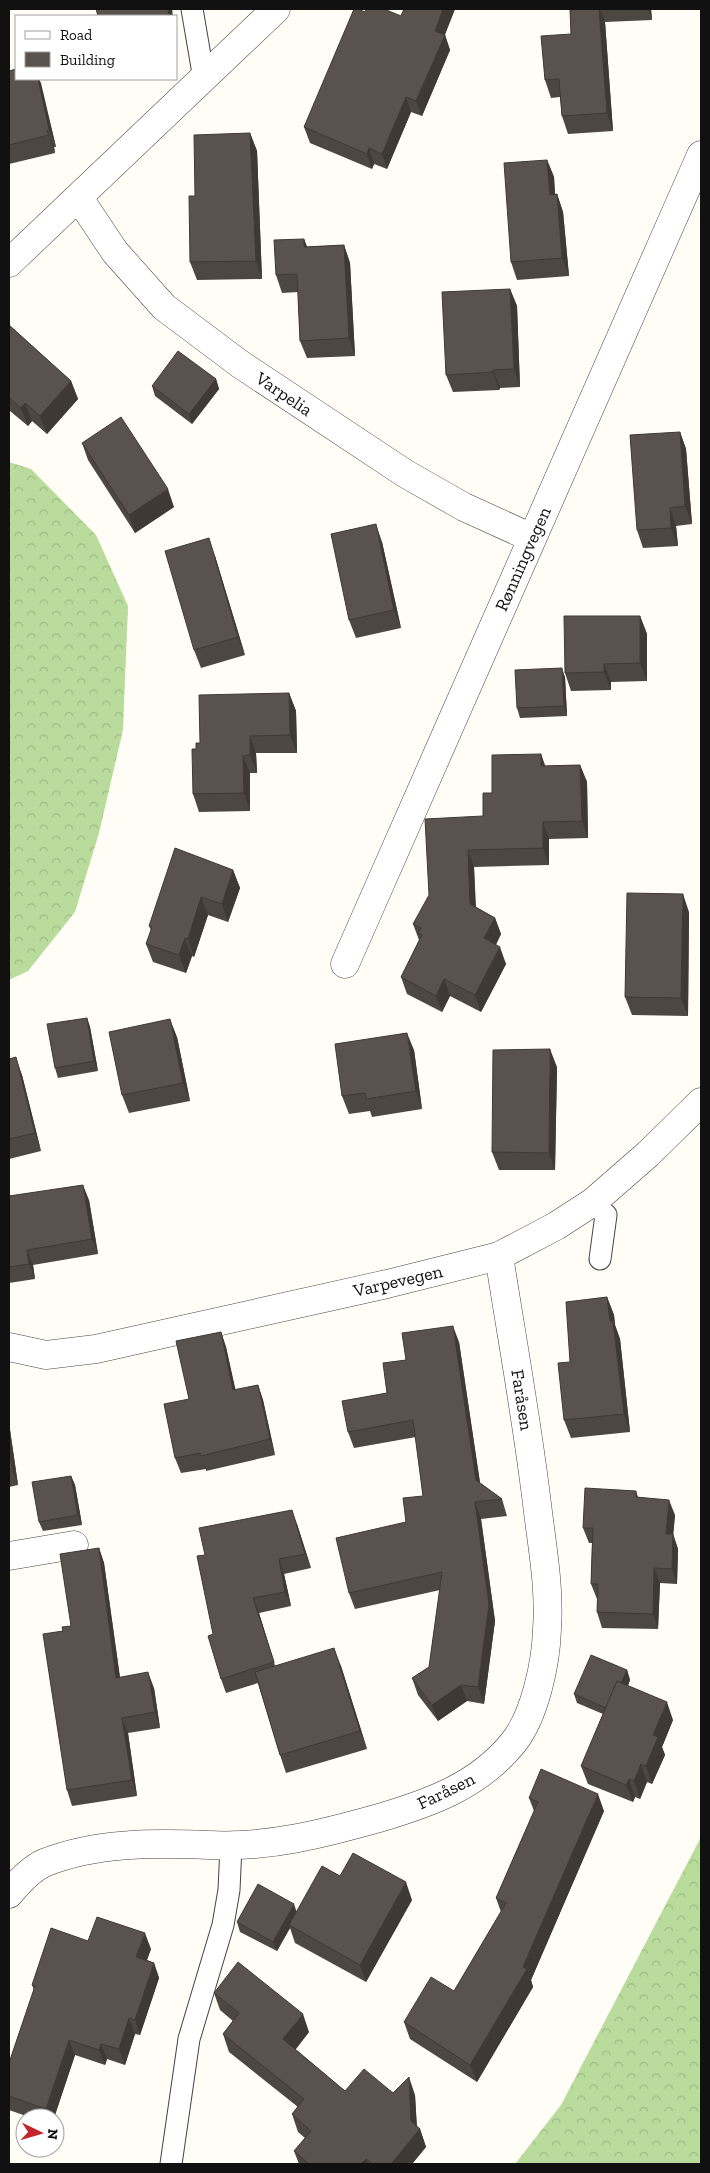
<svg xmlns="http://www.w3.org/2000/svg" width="710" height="2173" viewBox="0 0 710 2173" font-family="'Zilla Slab',serif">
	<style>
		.forest { fill: url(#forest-crowns) }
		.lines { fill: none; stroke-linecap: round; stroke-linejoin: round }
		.lane-casing { stroke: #444; stroke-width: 23 }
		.street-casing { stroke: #444; stroke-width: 29 }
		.lane { stroke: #fff; stroke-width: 21 }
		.street { stroke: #fff; stroke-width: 28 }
		.wall { fill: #4d4742 }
		.shaded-wall { fill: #3f3936 }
		.building { fill: #5a524d; stroke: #3f3936 }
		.labels { text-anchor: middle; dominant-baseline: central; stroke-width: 5; stroke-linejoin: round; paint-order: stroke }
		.street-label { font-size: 18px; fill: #111; stroke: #fff }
	</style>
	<defs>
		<pattern id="forest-crowns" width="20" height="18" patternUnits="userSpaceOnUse" patternTransform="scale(1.25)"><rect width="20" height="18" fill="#b9dc9c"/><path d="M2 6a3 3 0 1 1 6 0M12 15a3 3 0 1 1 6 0" fill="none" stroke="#9ebc85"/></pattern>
	</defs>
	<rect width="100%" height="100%" fill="#fffdf5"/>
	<g class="forest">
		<polygon points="9,462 31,469 96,535 128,606 123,730 99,833 75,912 28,971 9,980"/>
		<polygon points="701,1837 701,2164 515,2164 561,2105"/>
	</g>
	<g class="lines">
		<g class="lane-casing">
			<g id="lane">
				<polyline points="192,9 204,79"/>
				<polyline points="593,1202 606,1215 600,1259"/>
				<polyline points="171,2164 189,2039 223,1925 229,1890 231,1846"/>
			</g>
		</g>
		<g class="street-casing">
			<g id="street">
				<polyline points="79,198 115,252 164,307 240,364 406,474 464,507 532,538"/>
				<polyline points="9,263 276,9"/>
				<polyline points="345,964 701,155"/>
				<polyline points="9,1347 46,1355 96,1349 387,1284 499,1256 556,1226 593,1202 648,1154 701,1102"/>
				<polyline points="9,1556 74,1545"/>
				<path d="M9,1894C18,1883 31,1869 44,1863C96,1842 155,1843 209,1845C268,1848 322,1834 379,1818C430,1803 478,1786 513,1743C535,1716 546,1663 547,1629C550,1588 542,1546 537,1504C527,1421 512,1339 499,1256"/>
			</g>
		</g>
		<use href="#lane" class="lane"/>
		<use href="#street" class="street"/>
	</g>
	<g class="wall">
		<polygon points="404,9 455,9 445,35 450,50 422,116 411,112 387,169 374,164 372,169 310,143 304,127 365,12 401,16"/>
		<polygon points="570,9 651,9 652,20 605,22 613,131 568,134 562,116 560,97 551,98 545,80 571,34"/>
		<polygon points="9,71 16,79 39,79 56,147 54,147 55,153 9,164"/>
		<polygon points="250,133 257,151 262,279 197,280 190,262 195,196"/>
		<polygon points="547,160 554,177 555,194 557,194 563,212 569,276 517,280 511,262"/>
		<polygon points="304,239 307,247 344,245 350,263 355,356 307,358 300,341 298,292 282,293 276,275"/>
		<polygon points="510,289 517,306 520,387 500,388 499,390 453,392 446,375"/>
		<polygon points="9,325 71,381 78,399 47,434 32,421 28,426 10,411 9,412"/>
		<polygon points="216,379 219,389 192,424 155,396 152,386"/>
		<polygon points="680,432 686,449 692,524 676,526 678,546 643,548 637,530"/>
		<polygon points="82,443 174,507 135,533 88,460"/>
		<polygon points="382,542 401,628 356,638 349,620"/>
		<polygon points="215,556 245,655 201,668 194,650"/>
		<polygon points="640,616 647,634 647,681 611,682 611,690 571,691 565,673"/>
		<polygon points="565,677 567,716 520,718 517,708"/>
		<polygon points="289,693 296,711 297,753 256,753 257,773 250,773 250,811 199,812 193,794 196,749 200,743"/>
		<polygon points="541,754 545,766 580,765 587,782 588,838 549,839 549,865 474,867 476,907 495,918 501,934 496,945 506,964 481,1012 450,996 442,1012 407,994 401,977 419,940 413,924 483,816 492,793"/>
		<polygon points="233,870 240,888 228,922 208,915 194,957 192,956 186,973 153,962 146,944 151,930 149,926"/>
		<polygon points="689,912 688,1016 632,1015 625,997"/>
		<polygon points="87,1018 90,1027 98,1071 58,1078 55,1068"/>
		<polygon points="177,1037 190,1101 129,1113 122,1095"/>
		<polygon points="414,1050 422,1109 372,1117 370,1111 349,1114 342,1096"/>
		<polygon points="9,1059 22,1075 41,1151 9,1159"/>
		<polygon points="557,1067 555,1170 499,1170 492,1152"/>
		<polygon points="9,1196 89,1200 98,1254 33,1265 35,1279 9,1283"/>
		<polygon points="607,1297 614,1315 615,1325 620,1339 630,1432 571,1438 564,1420 570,1362"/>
		<polygon points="221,1332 226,1347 235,1390 258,1385 263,1400 275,1455 206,1471 206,1469 181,1473 175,1458 189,1399"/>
		<polygon points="459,1342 480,1483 502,1499 507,1516 481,1519 495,1621 484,1704 467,1701 438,1721 418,1695 412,1678 429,1667 440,1590 355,1609 349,1593 406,1522 423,1496 416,1437 354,1448 348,1432 387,1393 406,1360"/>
		<polygon points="9,1423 18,1485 9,1487"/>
		<polygon points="71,1476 75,1485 82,1525 43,1531 39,1522"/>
		<polygon points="636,1491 638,1497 675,1515 673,1534 678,1549 677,1584 660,1583 658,1629 602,1628 597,1612 597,1599 591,1584 592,1543 589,1543 583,1528"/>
		<polygon points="297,1524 311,1568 284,1574 291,1606 259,1613 275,1666 341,1666 367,1749 286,1773 280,1755 258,1683 226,1693 221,1679 205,1555"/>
		<polygon points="99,1548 104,1563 120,1677 154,1688 160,1728 128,1733 137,1796 72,1806 67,1790 63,1631 71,1626"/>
		<polygon points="627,1670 630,1680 628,1686 673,1720 662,1747 665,1755 652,1784 647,1782 640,1799 635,1797 633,1802 588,1784 581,1766 603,1714 577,1703 574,1694"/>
		<polygon points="529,1798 604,1811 531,1980 533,1987 477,2082 410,2039 404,2022 454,1991 501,1912 496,1898 534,1811"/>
		<polygon points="340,1876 412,1900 366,1982 295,1943 290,1928 277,1951 240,1932 237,1922 297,1911"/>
		<polygon points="88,1941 151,1949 147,1960 154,1963 159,1978 140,2035 135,2034 125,2065 107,2059 105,2065 75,2055 54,2118 32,2118 9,2110 9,2063 34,1990 32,1985"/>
		<polygon points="214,1993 309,2032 295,2049 345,2091 393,2093 415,2095 417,2127 420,2129 426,2147 412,2164 299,2164 294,2151 305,2138 298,2132 292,2114 298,2107 229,2052 223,2034 233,2021 220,2010"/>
	</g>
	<g class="shaded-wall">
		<polygon points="168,9 172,9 173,16 169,16"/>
		<polygon points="443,9 455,9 443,38 445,35 450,50 422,116 416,101 435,31"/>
		<polygon points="599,9 600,9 605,22 613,131 607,113"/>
		<polygon points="648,9 651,9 652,20"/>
		<polygon points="38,79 39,79 41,83 56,147 49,129"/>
		<polygon points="406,97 411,112 387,169 382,154"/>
		<polygon points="47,130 54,147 55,153 49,135"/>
		<polygon points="250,133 257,151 262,279 256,261"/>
		<polygon points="369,148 374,164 372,169 367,154"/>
		<polygon points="547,160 554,177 556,213 550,195"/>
		<polygon points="557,194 563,212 569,276 562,258"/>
		<polygon points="304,239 311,257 304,247"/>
		<polygon points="344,245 350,263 355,356 349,338"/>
		<polygon points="510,289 517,306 520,387 514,369"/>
		<polygon points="493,370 500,388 499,390 493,372"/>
		<polygon points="216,379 219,389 192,424 189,414"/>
		<polygon points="71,381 78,399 47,434 40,416"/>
		<polygon points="25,403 32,421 28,426 21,408"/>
		<polygon points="680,432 686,449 692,524 685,506"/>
		<polygon points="168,489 174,507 135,533 129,515"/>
		<polygon points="670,508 676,526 678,546 671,528"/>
		<polygon points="376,524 382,542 401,628 394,610"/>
		<polygon points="209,538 215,556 245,655 238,637"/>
		<polygon points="640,616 647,634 647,681 640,663"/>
		<polygon points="604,664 611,682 611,690 604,672"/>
		<polygon points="562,668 565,677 567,716 564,706"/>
		<polygon points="289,693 296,711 297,753 290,735"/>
		<polygon points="250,736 256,753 257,773 250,755"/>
		<polygon points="541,754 547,771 541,766"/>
		<polygon points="243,756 250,773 250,811 244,793"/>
		<polygon points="580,765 587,782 588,838 582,821"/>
		<polygon points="543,822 549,839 549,865 543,848"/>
		<polygon points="468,850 474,867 476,921 470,904"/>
		<polygon points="233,870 240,888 228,922 222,904"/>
		<polygon points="683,894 689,912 688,1016 681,998"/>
		<polygon points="201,897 208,915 194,957 188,939"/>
		<polygon points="495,918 501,934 490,955 484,938"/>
		<polygon points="185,938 192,956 186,973 179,955"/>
		<polygon points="500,947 506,964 481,1012 475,995"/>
		<polygon points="444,979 450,996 442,1012 436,996"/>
		<polygon points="87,1018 90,1027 98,1071 94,1061"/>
		<polygon points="170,1019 177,1037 190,1101 183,1083"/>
		<polygon points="407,1033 414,1050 422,1109 416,1091"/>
		<polygon points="550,1049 557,1067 555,1170 549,1153"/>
		<polygon points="16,1057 22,1075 41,1151 35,1133"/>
		<polygon points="83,1185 89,1200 98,1254 92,1239"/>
		<polygon points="27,1250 33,1265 35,1279 29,1264"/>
		<polygon points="607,1297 614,1315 615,1325 620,1339 630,1432 624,1414"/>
		<polygon points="453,1326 459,1342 482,1496 476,1480"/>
		<polygon points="221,1332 226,1347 239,1405 233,1390"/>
		<polygon points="258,1385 263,1400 275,1455 270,1439"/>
		<polygon points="9,1423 18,1485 12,1469 9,1447"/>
		<polygon points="71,1476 75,1485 82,1525 78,1515"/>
		<polygon points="669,1500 675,1515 672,1549 666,1534"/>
		<polygon points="475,1502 481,1519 495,1621 484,1704 478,1687"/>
		<polygon points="292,1510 297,1524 311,1568 305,1554"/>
		<polygon points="673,1534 678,1549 677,1584 672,1569"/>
		<polygon points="99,1548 104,1563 122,1693 116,1678"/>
		<polygon points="279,1559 284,1574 291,1606 285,1592"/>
		<polygon points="654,1568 660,1583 658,1629 653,1614"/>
		<polygon points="253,1598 259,1613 279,1677 274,1662"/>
		<polygon points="334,1648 341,1666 367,1749 360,1731"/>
		<polygon points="627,1670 630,1680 613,1719 610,1709"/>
		<polygon points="148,1672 154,1688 160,1728 155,1712"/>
		<polygon points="461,1685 467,1701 438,1721 432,1705"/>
		<polygon points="667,1702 673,1720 662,1747 665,1755 652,1784 646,1766 653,1735"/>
		<polygon points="122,1718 128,1733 137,1796 132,1780"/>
		<polygon points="641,1764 647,1782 640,1799 634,1781"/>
		<polygon points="629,1779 635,1797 633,1802 626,1785"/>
		<polygon points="598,1794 604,1811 531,1980 533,1987 477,2082 470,2065 523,1967"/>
		<polygon points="406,1882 412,1900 366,1982 360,1965"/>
		<polygon points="294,1904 297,1913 289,1925 290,1928 277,1951 273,1942"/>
		<polygon points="145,1933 151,1949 142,1973 136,1957"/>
		<polygon points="154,1963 159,1978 140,2035 135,2020"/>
		<polygon points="303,2014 309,2032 290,2057 283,2039"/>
		<polygon points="129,2018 135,2034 125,2065 119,2049"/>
		<polygon points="69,2040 75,2055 54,2118 49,2118 46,2109"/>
		<polygon points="101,2044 107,2059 105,2065 99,2050"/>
		<polygon points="409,2077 415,2095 417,2133 420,2129 426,2147 412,2164 391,2164 411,2121"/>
		<polygon points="366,2159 368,2164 361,2164"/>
	</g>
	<g class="building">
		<polygon points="96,9 168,9 169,16 98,16"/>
		<polygon points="354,9 358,9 365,12 366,9 384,9 401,16 404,9 443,9 435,31 445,35 416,101 406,97 382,154 369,148 367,154 304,127"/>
		<polygon points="570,9 599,9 607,113 562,116 559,79 545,80 541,36 571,34"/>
		<polygon points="16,69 16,79 38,79 49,129 47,130 49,135 9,145 9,71"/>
		<polygon points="250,133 256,261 190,262 189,196 195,196 194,135"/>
		<polygon points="547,160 550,195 557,194 562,258 511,262 504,163"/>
		<polygon points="304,239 304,247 344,245 349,338 300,341 297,274 276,275 274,240"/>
		<polygon points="510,289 514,369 493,370 493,372 446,375 442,292"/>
		<polygon points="9,325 71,381 40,416 25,403 21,408 9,397"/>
		<polygon points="178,351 216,379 189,414 152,386"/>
		<polygon points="121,417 168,489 129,515 82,443"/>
		<polygon points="680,432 685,506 670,508 671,528 637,530 630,435"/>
		<polygon points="376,524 394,610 349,620 331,534"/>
		<polygon points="209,538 238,637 194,650 165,551"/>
		<polygon points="564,616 640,616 640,663 604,664 604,672 565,673"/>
		<polygon points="562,668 564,706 517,708 515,670"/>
		<polygon points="289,693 290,735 250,736 250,755 243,756 244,793 193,794 192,749 196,749 196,743 200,743 199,695"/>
		<polygon points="541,754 541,766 580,765 582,821 543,822 543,848 468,850 470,904 495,918 484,938 500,947 475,995 444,979 436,996 401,977 422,935 418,933 421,928 413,924 429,895 425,819 483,816 483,793 492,793 492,755"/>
		<polygon points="175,848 233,870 222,904 201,897 188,939 185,938 179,955 146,944 152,927 149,926"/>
		<polygon points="627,893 683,894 681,998 625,997"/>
		<polygon points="87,1018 94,1061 55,1068 47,1024"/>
		<polygon points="170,1019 183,1083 122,1095 109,1032"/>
		<polygon points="407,1033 416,1091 366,1099 365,1093 342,1096 335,1044"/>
		<polygon points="550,1049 549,1153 492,1152 493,1050"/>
		<polygon points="16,1057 35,1133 9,1139 9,1059"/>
		<polygon points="83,1185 92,1239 27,1250 29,1264 9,1267 9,1196"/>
		<polygon points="607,1297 610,1321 613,1321 624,1414 564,1420 558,1363 570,1362 566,1302"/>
		<polygon points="453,1326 476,1480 502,1499 475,1502 489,1604 478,1687 461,1685 432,1705 412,1678 429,1667 442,1572 349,1593 336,1538 406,1522 403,1498 423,1496 413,1420 348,1432 342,1401 387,1393 383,1363 406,1360 402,1333"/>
		<polygon points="221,1332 233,1390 258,1385 270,1439 201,1456 200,1453 175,1458 164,1404 189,1399 176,1341"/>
		<polygon points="9,1447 12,1469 9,1469"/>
		<polygon points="71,1476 78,1515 39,1522 32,1482"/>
		<polygon points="585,1488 636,1491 636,1497 669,1500 666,1534 673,1534 672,1569 654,1568 653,1614 597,1612 598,1584 591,1584 593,1528 583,1528"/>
		<polygon points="292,1510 305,1554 279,1559 285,1592 253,1598 274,1662 221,1679 208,1636 213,1634 197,1556 205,1555 199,1528"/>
		<polygon points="99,1548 116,1678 148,1672 155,1712 122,1718 132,1780 67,1790 43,1634 63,1631 62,1627 71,1626 60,1554"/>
		<polygon points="334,1648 360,1731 280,1755 255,1672"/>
		<polygon points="591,1655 627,1670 621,1683 617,1681 606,1708 574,1694"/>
		<polygon points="617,1681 667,1702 653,1735 658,1737 646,1766 641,1764 634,1781 629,1779 626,1785 581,1766"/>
		<polygon points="541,1769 598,1794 523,1967 527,1969 470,2065 404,2022 431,1977 454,1991 506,1903 496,1898 538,1802 529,1798"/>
		<polygon points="353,1853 406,1882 360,1965 289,1925 322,1866 340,1876"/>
		<polygon points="258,1884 294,1904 273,1942 237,1922"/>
		<polygon points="97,1917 145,1933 136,1957 154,1963 135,2020 129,2018 119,2049 101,2044 99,2050 69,2040 46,2109 9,2096 9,2063 35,1986 32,1985 51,1928 88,1941"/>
		<polygon points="238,1962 303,2014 283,2039 345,2091 364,2069 393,2093 409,2077 411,2121 420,2129 391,2164 373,2164 366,2159 361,2164 309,2164 294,2151 311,2131 292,2114 304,2099 223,2034 239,2013 214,1993"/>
	</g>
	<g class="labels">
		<g class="street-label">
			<text transform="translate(284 394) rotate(34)">Varpelia</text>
			<text transform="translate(523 559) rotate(-66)">Rønningvegen</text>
			<text transform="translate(398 1281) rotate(-13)">Varpevegen</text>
			<text transform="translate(522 1400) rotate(81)">Faråsen</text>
			<text transform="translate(446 1791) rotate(-26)">Faråsen</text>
		</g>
	</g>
	<rect width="710" height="2173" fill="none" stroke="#111111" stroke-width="20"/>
	<rect x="15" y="15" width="162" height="65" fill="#ffffff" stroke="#a0a0a0"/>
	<rect x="25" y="31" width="25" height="8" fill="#ffffff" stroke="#a0a0a0"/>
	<text x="60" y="40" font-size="15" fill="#111111">Road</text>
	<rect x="25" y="52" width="25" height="15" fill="#5a524d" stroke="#a0a0a0"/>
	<text x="60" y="65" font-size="15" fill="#111111">Building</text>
	<g transform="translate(40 2133) rotate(95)"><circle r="24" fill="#ffffff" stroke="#a0a0a0"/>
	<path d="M0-4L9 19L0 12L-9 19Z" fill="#c4262e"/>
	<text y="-8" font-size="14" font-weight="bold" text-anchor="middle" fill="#111111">N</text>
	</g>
</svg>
